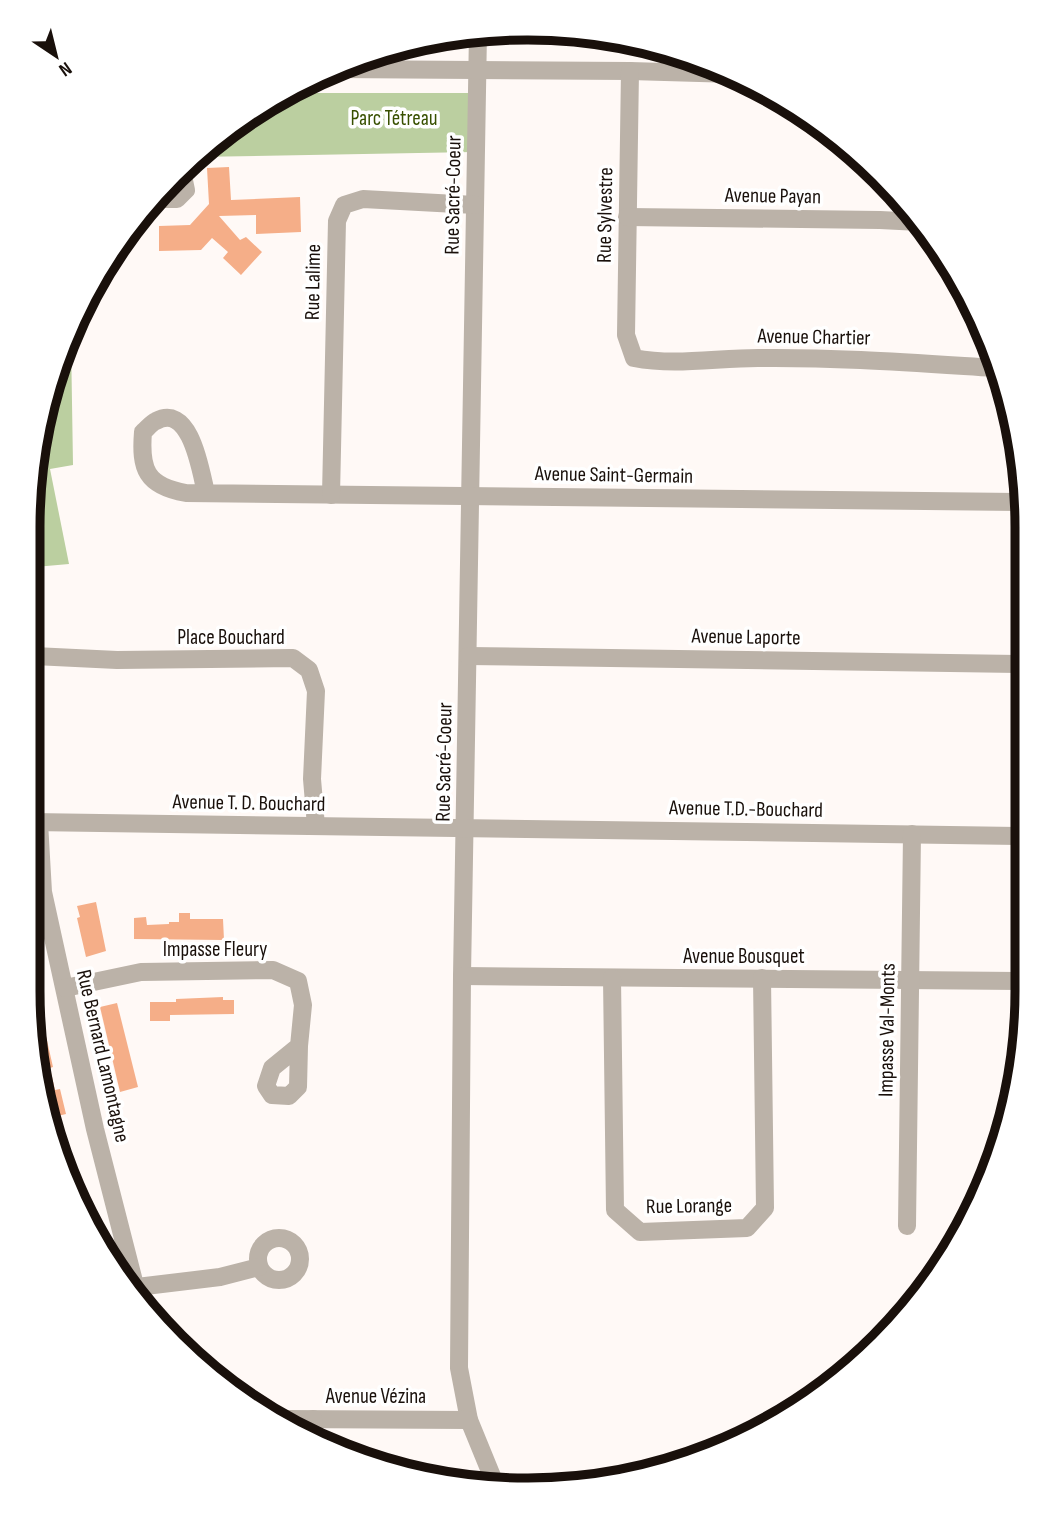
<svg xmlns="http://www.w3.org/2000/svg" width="1055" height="1518" viewBox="0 0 1055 1518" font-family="'Sofia Sans Condensed',sans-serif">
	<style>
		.green { fill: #bbcfa0 }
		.building { fill: #f5ae88 }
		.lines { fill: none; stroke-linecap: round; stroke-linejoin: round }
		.minor { stroke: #bbb2a8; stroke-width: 18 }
		.labels { text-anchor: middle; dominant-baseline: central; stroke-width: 7; stroke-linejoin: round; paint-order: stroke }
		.park-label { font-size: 21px; fill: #385000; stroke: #fff }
		.street-label { font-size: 21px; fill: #19100b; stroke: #fff }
		.rim { fill: none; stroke: #19100b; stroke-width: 9 }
	</style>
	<rect width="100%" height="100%" fill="#fff9f6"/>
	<g class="green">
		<polygon points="283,93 474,93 473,152 194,157"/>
		<polygon points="71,340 73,465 50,469 69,564 35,567 38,430"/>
	</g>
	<g class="building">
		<polygon points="229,167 231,200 300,197 301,232 256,234 256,215 219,216 240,240 246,237 262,252 241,275 223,258 228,252 212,238 201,250 159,251 159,226 190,225 209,204 207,168"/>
		<polygon points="96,902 106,951 86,957 77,918 80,917 77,906"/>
		<polygon points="179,913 190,913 190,919 223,919 224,940 134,939 134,918 146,917 147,925 169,924 169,922 179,922"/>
		<polygon points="223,997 223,1000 234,1000 234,1014 170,1015 170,1021 150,1021 150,1002 176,1002 176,999"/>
		<polygon points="117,1003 138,1087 120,1092 100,1007"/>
		<polygon points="41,1014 53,1067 50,1068 55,1090 60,1089 66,1114 45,1119 31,1017"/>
	</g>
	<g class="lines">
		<g class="minor">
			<polyline points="478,32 462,976 459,1368 469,1420 496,1486"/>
			<polyline points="335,69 630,71 734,74"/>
			<path d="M630,71L626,335L634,358C675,366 716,358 758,358C836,357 915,363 994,368"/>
			<polyline points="159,199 177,199 186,190 182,171"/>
			<polyline points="627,217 880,220 919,222"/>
			<path d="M206,493C201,473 191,402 156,421C151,423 147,429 143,432C140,469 146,486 186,493L1023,502"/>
			<polyline points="331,495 337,221 344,205 363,199 475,205"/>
			<polyline points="34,656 117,660 293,658 309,670 316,691 312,779 316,826"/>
			<polyline points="468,656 1024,664"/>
			<polyline points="31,822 1025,836"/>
			<polyline points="39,822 43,892 95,1129 138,1297"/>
			<polyline points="462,976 1026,981"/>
			<polyline points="612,978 615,1210 640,1232 747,1228 765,1208 762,978"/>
			<polyline points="65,988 141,972 273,970 298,981 303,1005 299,1046 272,1068 266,1086 272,1095 289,1096 298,1087 299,1046"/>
			<polyline points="907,1226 912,834"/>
			<circle cx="279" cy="1259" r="21"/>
			<polyline points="137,1287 220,1277 259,1267"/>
			<polyline points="283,1419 469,1420"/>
			<polyline points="313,1419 314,1438"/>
		</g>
	</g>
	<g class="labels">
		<g class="park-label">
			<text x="394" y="118">Parc Tétreau</text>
		</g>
		<g class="street-label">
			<text transform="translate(453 195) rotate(-89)">Rue Sacré-Coeur</text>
			<text transform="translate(773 196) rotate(1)">Avenue Payan</text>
			<text transform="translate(605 215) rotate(-89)">Rue Sylvestre</text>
			<text transform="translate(313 282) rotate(-89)">Rue Lalime</text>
			<text transform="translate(814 337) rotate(1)">Avenue Chartier</text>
			<text transform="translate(614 475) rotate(1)">Avenue Saint-Germain</text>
			<text x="231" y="637">Place Bouchard</text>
			<text transform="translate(746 637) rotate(1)">Avenue Laporte</text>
			<text transform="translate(444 762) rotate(-89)">Rue Sacré-Coeur</text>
			<text transform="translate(249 803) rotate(1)">Avenue T. D. Bouchard</text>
			<text transform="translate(746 809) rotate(1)">Avenue T.D.-Bouchard</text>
			<text x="215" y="949">Impasse Fleury</text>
			<text x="744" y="956">Avenue Bousquet</text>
			<text transform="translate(887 1030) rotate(-89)">Impasse Val-Monts</text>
			<text transform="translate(103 1056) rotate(77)">Rue Bernard Lamontagne</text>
			<text transform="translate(689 1206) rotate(-1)">Rue Lorange</text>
			<text x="376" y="1396">Avenue Vézina</text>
		</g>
	</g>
	<path d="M0 0H1055V1518H0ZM527 40H528A487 487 0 0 1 1015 527V991A487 487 0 0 1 528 1478H527A487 487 0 0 1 40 991V527A487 487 0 0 1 527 40Z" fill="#fff" fill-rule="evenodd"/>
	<path class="rim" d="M527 40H528A487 487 0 0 1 1015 527V991A487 487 0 0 1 528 1478H527A487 487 0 0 1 40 991V527A487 487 0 0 1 527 40Z"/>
	<g transform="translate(56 56) rotate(145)" stroke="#ffffff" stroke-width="5" paint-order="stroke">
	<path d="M0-5L12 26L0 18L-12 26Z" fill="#19100b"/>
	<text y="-10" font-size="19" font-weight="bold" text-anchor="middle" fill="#19100b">N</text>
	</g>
</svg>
